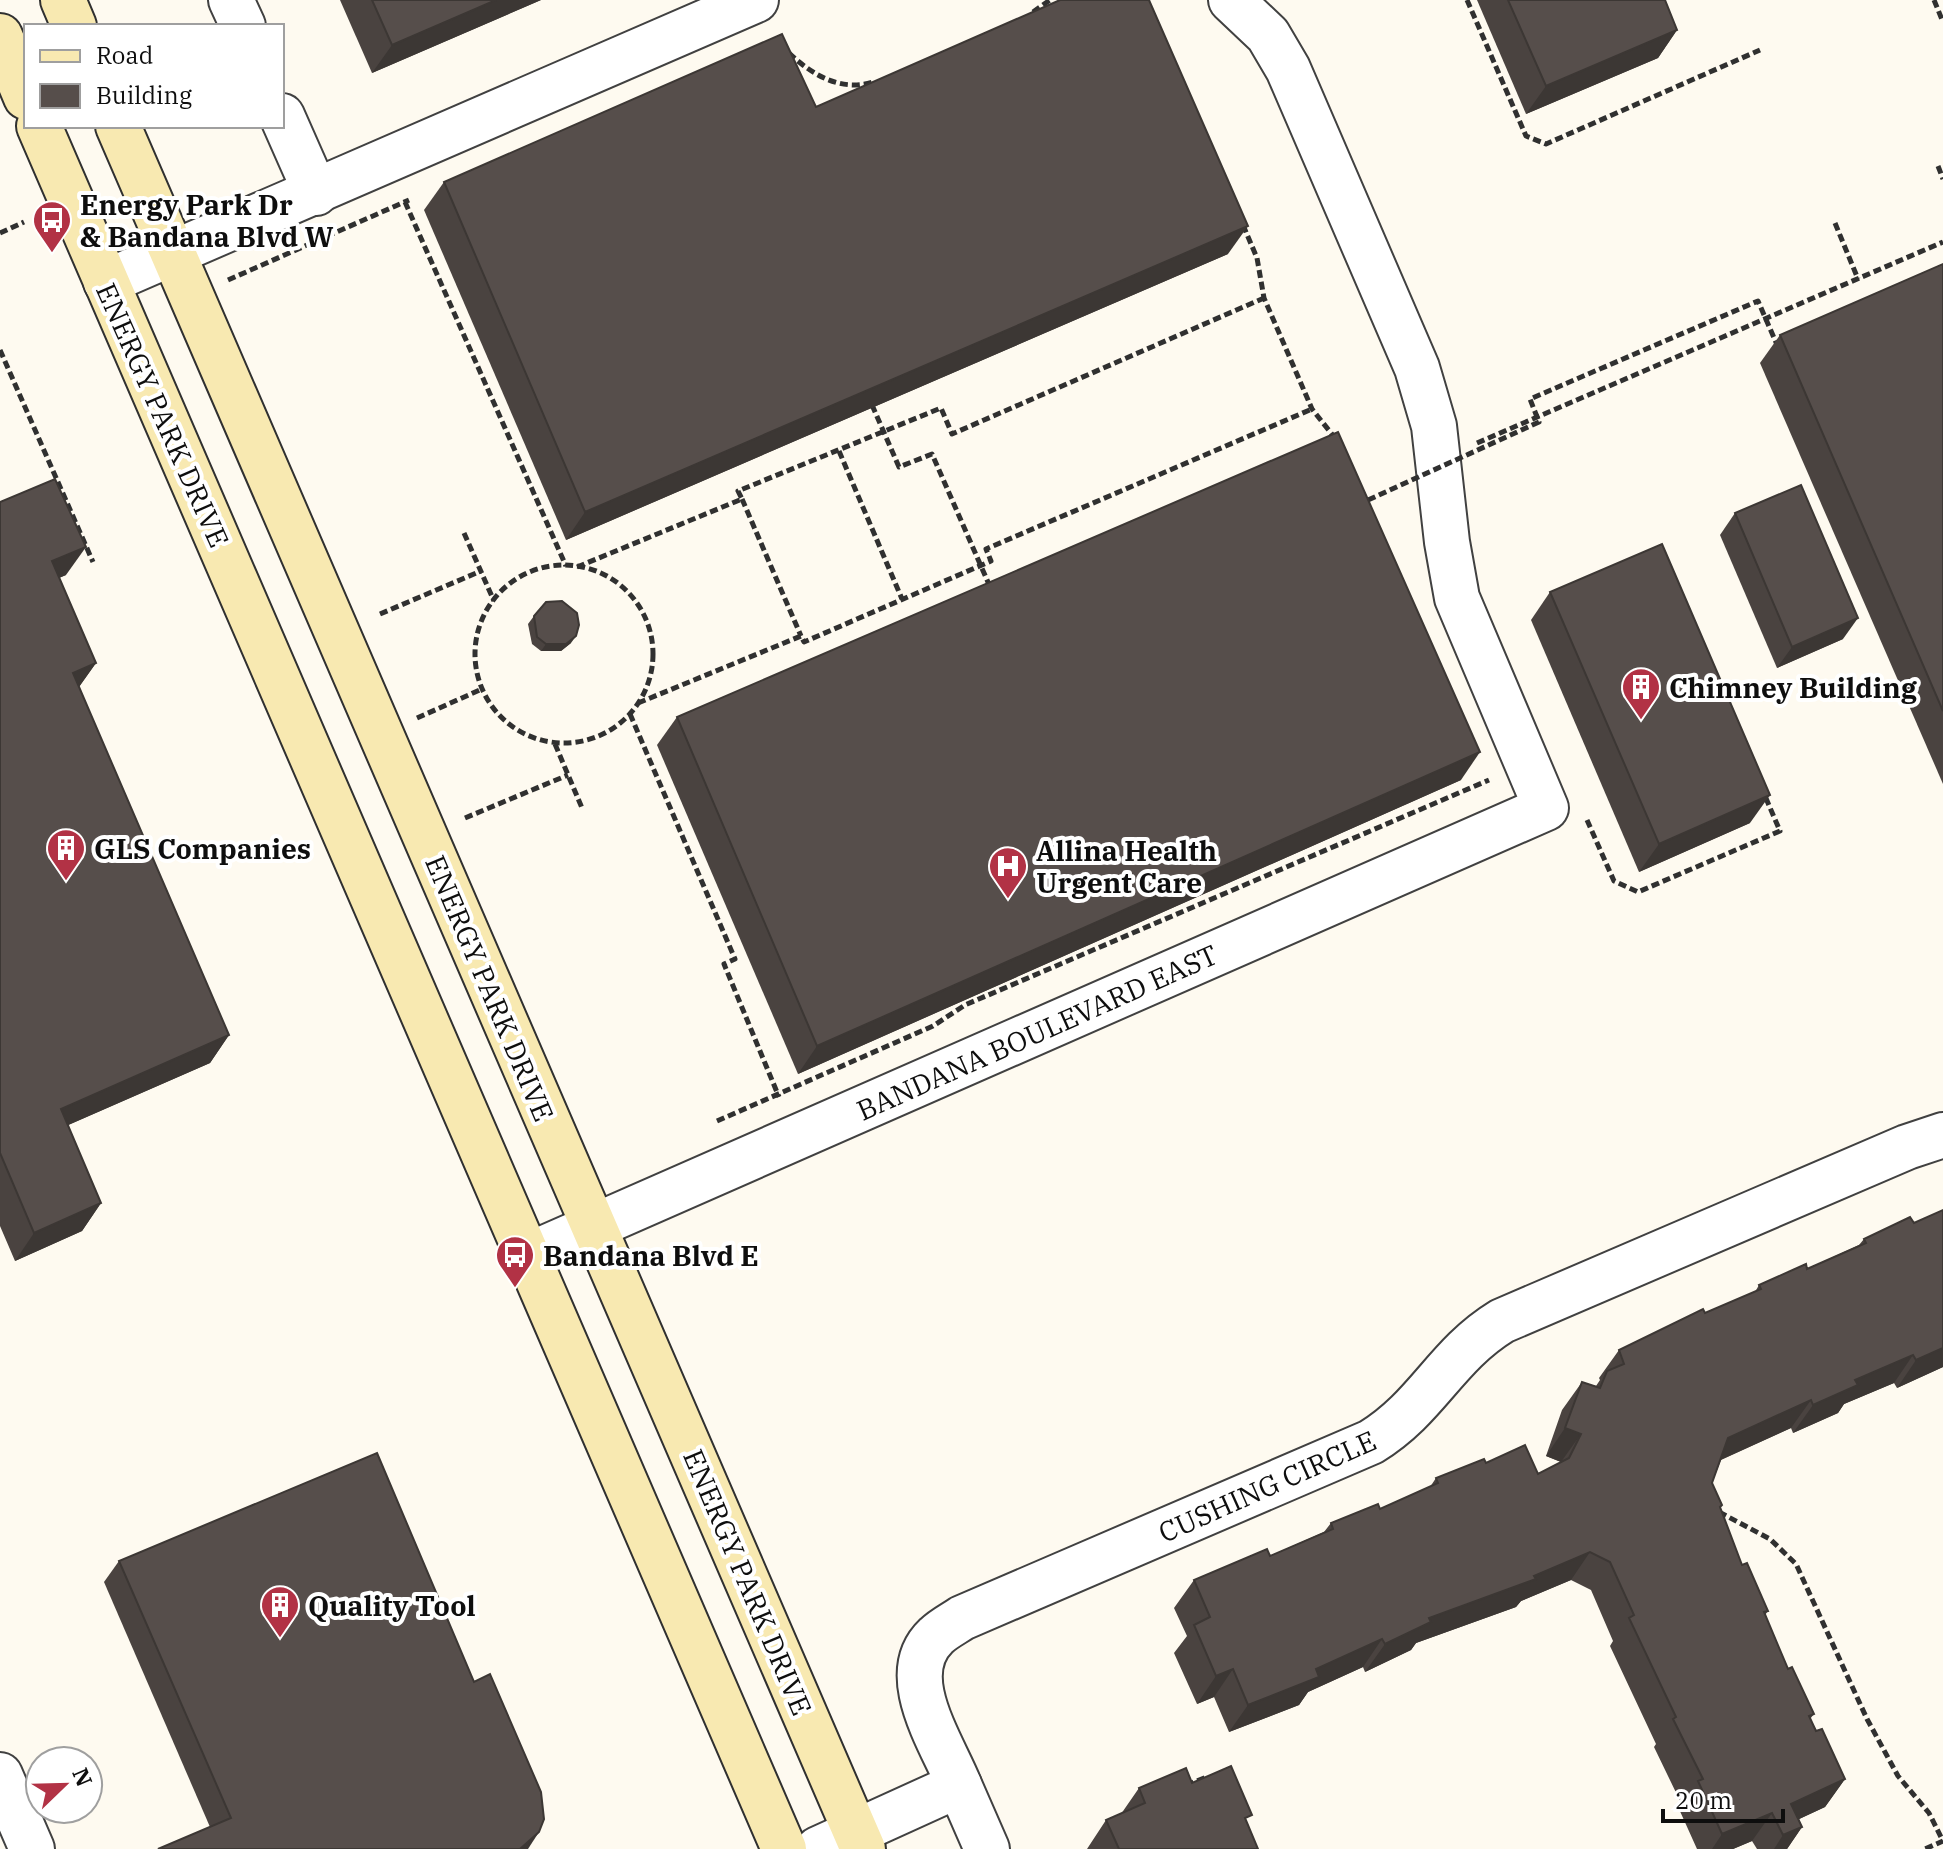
<svg xmlns="http://www.w3.org/2000/svg" width="1943" height="1849" viewBox="0 0 1943 1849" font-family="'IBM Plex Serif',serif">
	<style>
		.lines { fill: none; stroke-linecap: round; stroke-linejoin: round }
		.street-casing { stroke: #414141; stroke-width: 48 }
		.secondary-casing { stroke: #303030; stroke-width: 48 }
		.path { stroke: #303030; stroke-width: 5; stroke-dasharray: 8 4; stroke-linecap: butt }
		.street { stroke: #fff; stroke-width: 44 }
		.secondary { stroke: #f8e9b1; stroke-width: 44 }
		.path-bridge { stroke: #303030; stroke-width: 5; stroke-dasharray: 8 4; stroke-linecap: butt }
		.wall { fill: #4a4340 }
		.shaded-wall { fill: #3c3734 }
		.building { fill: #564e4b; stroke: #3c3734; stroke-width: 2 }
		.labels { text-anchor: middle; dominant-baseline: central; stroke-width: 8; stroke-linejoin: round; paint-order: stroke }
		.poi-label { font-size: 28px; font-weight: bold; fill: #0e0e0e; stroke: #fff; text-anchor: start }
		.street-label { font-size: 28px; fill: #0e0e0e; stroke: #fff }
	</style>
	<rect width="100%" height="100%" fill="#fefaf0"/>
	<g class="lines">
		<g class="street-casing">
			<g id="street">
				<polyline points="231,0 243,26"/>
				<polyline points="282,116 316,193"/>
				<polyline points="106,282 756,0"/>
				<polyline points="529,1255 1546,808 1457,598 1447,542 1434,426 1417,368 1288,69 1268,35 1231,0"/>
				<polyline points="0,1775 32,1849"/>
				<polyline points="959,1785 987,1849"/>
				<path d="M818,1849L959,1785C942,1743 895,1675 936,1636C943,1629 953,1624 962,1618L1371,1442C1428,1407 1445,1356 1502,1321L1907,1147L1943,1135"/>
			</g>
		</g>
		<g class="secondary-casing">
			<g id="secondary">
				<polyline points="63,0 74,26"/>
				<polyline points="0,36 26,97"/>
				<polyline points="39,126 784,1849"/>
				<polyline points="118,126 863,1849"/>
			</g>
		</g>
		<g class="path">
			<polyline points="1467,0 1526,136 1546,144 1760,50"/>
			<polyline points="1934,0 1943,22"/>
			<polyline points="1033,12 1050,0"/>
			<path d="M789,53C812,75 841,92 873,82"/>
			<polyline points="1938,166 1943,179"/>
			<polyline points="405,202 566,566"/>
			<polyline points="1835,223 1858,279"/>
			<polyline points="1243,225 1257,258 1264,298 1312,409 1335,438"/>
			<polyline points="0,233 24,222"/>
			<polyline points="228,280 409,200"/>
			<polyline points="0,350 93,562"/>
			<polyline points="1477,443 1943,242"/>
			<polyline points="839,451 902,599"/>
			<polyline points="742,499 801,636"/>
			<polyline points="464,533 494,601"/>
			<circle cx="564" cy="654" r="89"/>
			<polyline points="577,567 742,499 738,491 941,408 952,434 1264,298"/>
			<polyline points="380,614 481,571"/>
			<polyline points="638,703 801,636 804,642 991,561 986,549 1312,409"/>
			<polyline points="630,714 735,959 724,964 779,1097"/>
			<polyline points="417,718 482,689"/>
			<polyline points="555,744 582,808"/>
			<polyline points="465,818 568,775"/>
			<polyline points="1587,820 1614,881 1638,892 1780,831 1765,796"/>
			<polyline points="717,1121 933,1026 965,1005 1489,780"/>
			<polyline points="1719,1512 1770,1539 1796,1564 1867,1719 1898,1776 1929,1813 1943,1841 1925,1849"/>
			<polyline points="1186,1785 1207,1777"/>
		</g>
		<use href="#street" class="street"/>
		<use href="#secondary" class="secondary"/>
		<g class="path-bridge">
			<polyline points="872,405 899,467 932,454 991,589"/>
			<polyline points="1368,500 1539,422 1530,399 1758,301 1778,347"/>
		</g>
	</g>
	<g class="wall">
		<polygon points="340,0 541,0 372,73"/>
		<polygon points="1477,0 1665,0 1677,30 1658,58 1526,114"/>
		<polygon points="816,107 1228,254 566,540 424,210 444,182"/>
		<polygon points="1943,264 1943,784 1760,363 1780,335"/>
		<polygon points="0,502 66,575 59,578 96,663 79,687 229,1035 210,1063 68,1125 101,1203 82,1231 15,1261 0,1226"/>
		<polygon points="1735,513 1843,639 1777,668 1720,535"/>
		<polygon points="1550,592 1750,823 1639,872 1531,620"/>
		<polygon points="534,616 571,643 561,651 541,651 532,644 528,624"/>
		<polygon points="677,717 1461,780 798,1074 657,745"/>
		<polygon points="1864,1239 1943,1367 1897,1388 1894,1383 1844,1404 1838,1413 1793,1433 1791,1428 1721,1460 1712,1483 1720,1509 1742,1565 1768,1611 1765,1615 1788,1669 1814,1714 1810,1719 1845,1779 1825,1807 1799,1819 1802,1827 1787,1849 1757,1849 1752,1841 1733,1849 1697,1849 1679,1809 1682,1805 1654,1747 1656,1744 1610,1646 1613,1641 1591,1590 1571,1580 1521,1601 1516,1607 1416,1643 1411,1650 1365,1672 1363,1667 1308,1692 1299,1705 1229,1732 1214,1697 1197,1704 1174,1653 1187,1636 1174,1608 1194,1580 1270,1556 1324,1532 1331,1523 1380,1509 1430,1487 1436,1478 1486,1463 1538,1474 1561,1462 1546,1456 1562,1410 1582,1382 1596,1386 1600,1380 1599,1378 1619,1350 1755,1292 1759,1285 1807,1269 1859,1245"/>
		<polygon points="119,1561 474,1682 539,1832 210,1827 104,1582"/>
		<polygon points="1192,1783 1247,1822 1258,1849 1087,1849 1106,1820 1121,1814 1139,1788"/>
	</g>
	<g class="shaded-wall">
		<polygon points="496,0 541,0 372,73 392,45"/>
		<polygon points="1677,30 1658,58 1526,114 1546,86"/>
		<polygon points="1248,226 1228,254 566,540 585,512"/>
		<polygon points="86,547 66,575 32,589 52,561"/>
		<polygon points="1858,618 1843,639 1777,668 1792,647"/>
		<polygon points="576,636 571,643 561,651 541,651 546,644"/>
		<polygon points="96,663 76,691 73,673"/>
		<polygon points="1480,752 1461,780 798,1074 817,1046"/>
		<polygon points="1770,795 1750,823 1639,872 1659,844"/>
		<polygon points="229,1035 210,1063 41,1137 61,1109"/>
		<polygon points="101,1203 82,1231 15,1261 34,1233"/>
		<polygon points="1943,1348 1943,1367 1897,1388 1916,1360"/>
		<polygon points="1913,1355 1894,1383 1844,1404 1838,1413 1793,1433 1813,1405 1855,1380"/>
		<polygon points="1811,1400 1791,1428 1709,1465 1728,1438"/>
		<polygon points="1565,1428 1581,1434 1561,1462 1546,1456"/>
		<polygon points="1590,1552 1571,1580 1521,1601 1516,1607 1416,1643 1411,1650 1365,1672 1385,1644 1429,1618 1534,1576"/>
		<polygon points="1382,1639 1363,1667 1308,1692 1299,1705 1229,1732 1248,1705 1316,1669"/>
		<polygon points="1233,1669 1214,1697 1197,1704 1216,1676"/>
		<polygon points="1845,1779 1825,1807 1780,1828 1791,1804"/>
		<polygon points="1772,1813 1752,1841 1733,1849 1712,1849 1722,1834"/>
		<polygon points="1802,1827 1787,1849 1774,1849 1783,1835"/>
		<polygon points="539,1832 528,1849 520,1849"/>
	</g>
	<g class="building">
		<polygon points="372,0 496,0 392,45"/>
		<polygon points="1060,0 1149,0 1248,226 585,512 444,182 782,34 816,107"/>
		<polygon points="1508,0 1665,0 1677,30 1546,86"/>
		<polygon points="1943,264 1943,711 1780,335"/>
		<polygon points="1338,432 1480,752 817,1046 677,717"/>
		<polygon points="55,479 86,547 52,561 96,663 73,673 229,1035 61,1109 101,1203 34,1233 0,1153 0,502"/>
		<polygon points="1801,485 1858,618 1792,647 1735,513"/>
		<polygon points="1662,544 1770,795 1659,844 1550,592"/>
		<polygon points="562,601 577,613 579,625 576,636 566,644 546,644 537,637 534,616 546,602"/>
		<polygon points="1943,1210 1943,1348 1916,1360 1913,1355 1855,1380 1858,1385 1813,1405 1811,1400 1728,1438 1712,1483 1722,1505 1720,1507 1742,1565 1747,1563 1768,1611 1764,1612 1788,1669 1792,1667 1814,1714 1809,1716 1816,1731 1822,1729 1845,1779 1791,1804 1802,1827 1783,1835 1772,1813 1722,1834 1698,1781 1703,1779 1673,1719 1676,1717 1629,1618 1634,1615 1610,1562 1590,1552 1534,1576 1536,1579 1429,1618 1431,1622 1385,1644 1382,1639 1316,1669 1319,1677 1248,1705 1233,1669 1216,1676 1194,1625 1210,1617 1194,1580 1267,1549 1270,1556 1333,1529 1331,1523 1378,1504 1380,1509 1438,1483 1436,1478 1484,1459 1486,1463 1525,1445 1538,1474 1569,1458 1581,1434 1565,1428 1582,1382 1600,1388 1607,1371 1624,1364 1619,1350 1703,1309 1705,1313 1761,1289 1759,1285 1806,1264 1807,1269 1866,1243 1864,1239 1910,1217 1914,1223"/>
		<polygon points="377,1453 474,1682 490,1674 541,1792 544,1819 539,1832 520,1849 158,1849 231,1818 119,1561"/>
		<polygon points="1231,1766 1252,1815 1245,1818 1258,1849 1119,1849 1106,1820 1145,1803 1139,1788 1186,1768 1192,1783"/>
	</g>
	<defs>
		<g id="bus-pin" transform="scale(2)"><path d="M0 17L-7.5 6A9.5 9.5 0 1 1 7.5 6Z" fill="#b23245" stroke="#fff"/><path d="M-5-6H5V4H4V6H2V4H-2V6H-4V4H-5ZM-3.5-4V0h7V-4ZM-3.5 1.2v1.5H-2V1.2ZM2 1.2v1.5H3.5V1.2Z" fill="#fff"/></g>
		<g id="building-pin" transform="scale(2)"><path d="M0 17L-7.5 6A9.5 9.5 0 1 1 7.5 6Z" fill="#b23245" stroke="#fff"/><path d="M-4-6H4V6H1V3H-1V6H-4ZM-2.5-4.3h1.7v1.8h-1.7ZM.8-4.3h1.7v1.8H.8ZM-2.5-1h1.7V.8h-1.7ZM.8-1h1.7V.8H.8Z" fill="#fff"/></g>
		<g id="hospital-pin" transform="scale(2)"><path d="M0 17L-7.5 6A9.5 9.5 0 1 1 7.5 6Z" fill="#b23245" stroke="#fff"/><path d="M-5-5h3v3.5h4V-5h3V5h-3V1.5h-4V5h-3Z" fill="#fff"/></g>
	</defs>
	<g fill-rule="evenodd">
		<use href="#bus-pin" x="52" y="220"/>
		<use href="#building-pin" x="1641" y="687"/>
		<use href="#building-pin" x="66" y="848"/>
		<use href="#hospital-pin" x="1008" y="866"/>
		<use href="#bus-pin" x="515" y="1255"/>
		<use href="#building-pin" x="280" y="1605"/>
	</g>
	<g class="labels">
		<g class="poi-label">
			<text x="80" y="204">Energy Park Dr<tspan x="80" dy="32">&amp; Bandana Blvd W</tspan></text>
			<text x="1669" y="687">Chimney Building</text>
			<text x="94" y="848">GLS Companies</text>
			<text x="1036" y="850">Allina Health<tspan x="1036" dy="32">Urgent Care</tspan></text>
			<text x="543" y="1255">Bandana Blvd E</text>
			<text x="308" y="1605">Quality Tool</text>
		</g>
		<g class="street-label">
			<text transform="translate(163 415) rotate(66)">ENERGY PARK DRIVE</text>
			<text transform="translate(490 988) rotate(67)">ENERGY PARK DRIVE</text>
			<text transform="translate(1037 1032) rotate(-24)">BANDANA BOULEVARD EAST</text>
			<text transform="translate(1267 1486) rotate(-24)">CUSHING CIRCLE</text>
			<text transform="translate(748 1582) rotate(67)">ENERGY PARK DRIVE</text>
		</g>
	</g>
	<rect x="24" y="24" width="260" height="104" fill="#ffffff" stroke="#9f9f9f" stroke-width="2"/>
	<rect x="40" y="50" width="40" height="12" fill="#f8e9b1" stroke="#9f9f9f" stroke-width="2"/>
	<text x="96" y="64" font-size="24" fill="#0e0e0e">Road</text>
	<rect x="40" y="84" width="40" height="24" fill="#564e4b" stroke="#9f9f9f" stroke-width="2"/>
	<text x="96" y="104" font-size="24" fill="#0e0e0e">Building</text>
	<g transform="translate(64 1785) rotate(67)"><circle r="38" fill="#ffffff" stroke="#9f9f9f" stroke-width="2"/>
	<path d="M0-6L14 30L0 20L-14 30Z" fill="#b23245"/>
	<text y="-12" font-size="22" font-weight="bold" text-anchor="middle" fill="#0e0e0e">N</text>
	</g>
	<path d="M1663 1809v12h120v-12" fill="none" stroke="#0e0e0e" stroke-width="4"/>
	<text x="1675" y="1809" font-size="24" fill="#0e0e0e" stroke="#ffffff" stroke-width="6" paint-order="stroke">20 m</text>
</svg>
